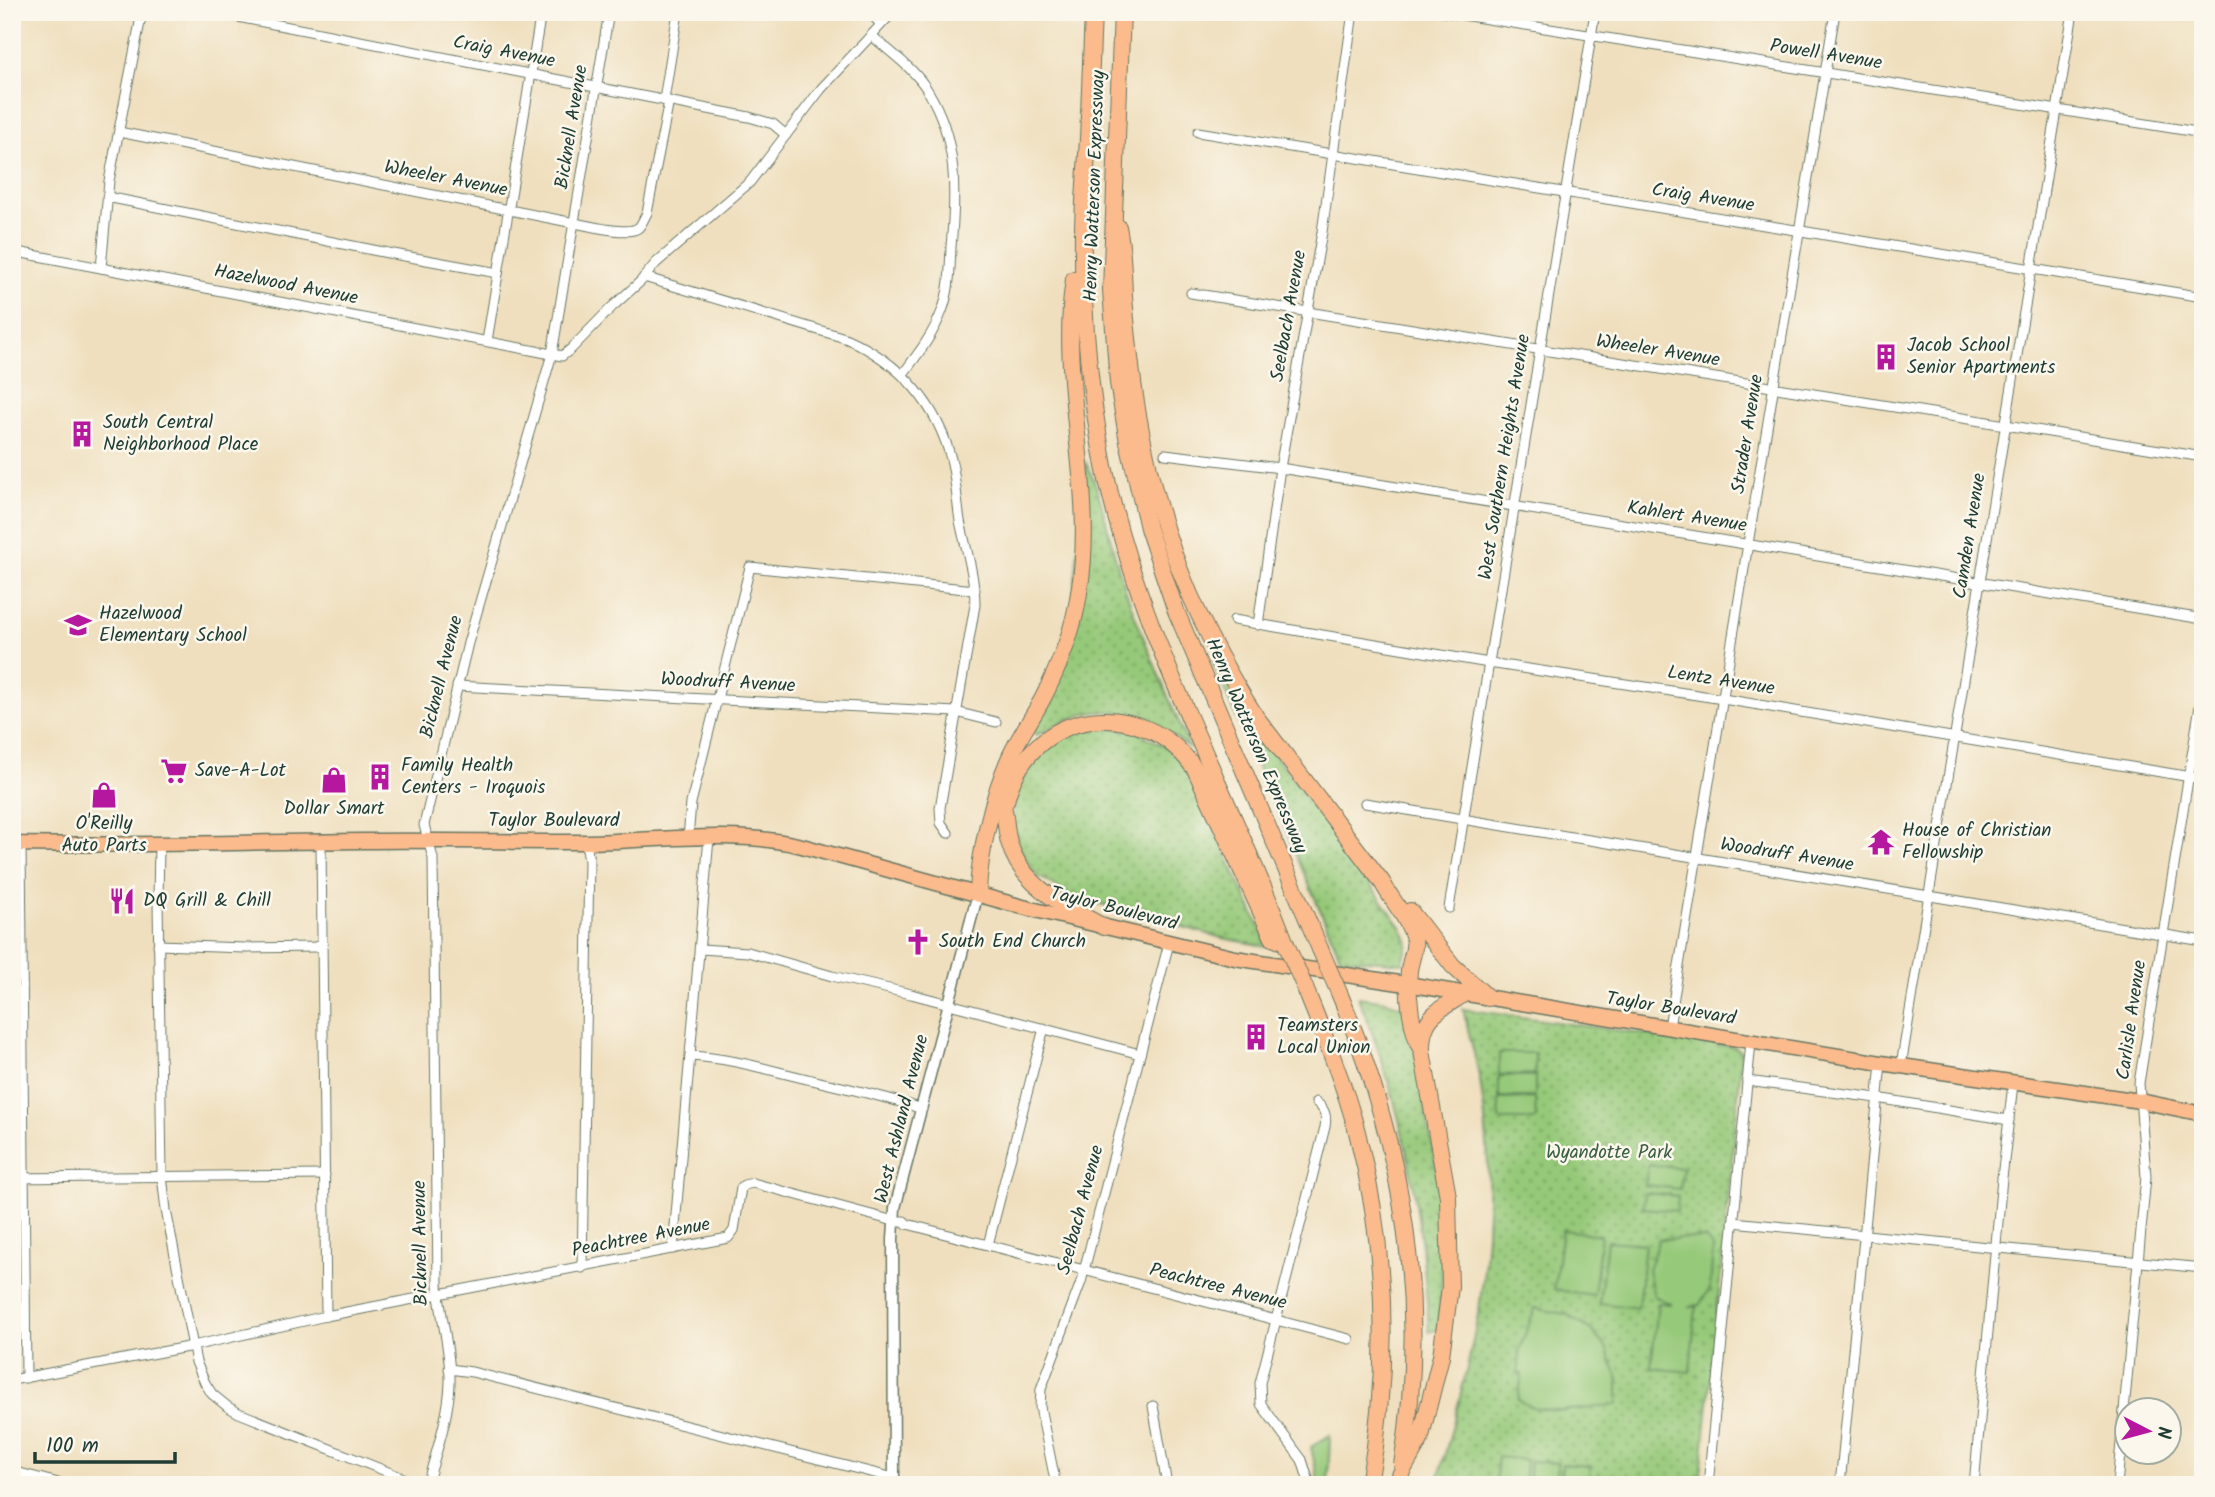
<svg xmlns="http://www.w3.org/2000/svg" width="2215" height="1497" viewBox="0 0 2215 1497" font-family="Kalam,sans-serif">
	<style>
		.grass { fill: url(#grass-dots); stroke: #5a8356; stroke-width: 2 }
		.garden { fill: #96c979; stroke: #5a8356; stroke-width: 2 }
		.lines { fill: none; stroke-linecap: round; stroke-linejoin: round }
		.minor-casing { stroke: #687664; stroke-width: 11 }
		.tertiary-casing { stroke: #687664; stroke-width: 13 }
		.primary-casing { stroke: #687664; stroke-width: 17 }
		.motorway-casing { stroke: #687664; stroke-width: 18 }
		.minor { stroke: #fff; stroke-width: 9 }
		.tertiary { stroke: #fff; stroke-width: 10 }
		.primary { stroke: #fbbb8c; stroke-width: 14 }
		.motorway { stroke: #fbbb8c; stroke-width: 16 }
		.motorway-bridge-casing { stroke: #687664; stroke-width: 18; stroke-linecap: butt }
		.motorway-bridge { stroke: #fbbb8c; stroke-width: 16 }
		.labels { text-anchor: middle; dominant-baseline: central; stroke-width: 5; stroke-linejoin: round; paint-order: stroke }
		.street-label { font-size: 19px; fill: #1f3d34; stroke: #fbf7ec }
		.poi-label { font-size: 19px; fill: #1f3d34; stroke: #fbf7ec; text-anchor: start }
		.park-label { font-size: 19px; fill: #3d6045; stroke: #fbf7ec }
	</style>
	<defs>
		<pattern id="grass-dots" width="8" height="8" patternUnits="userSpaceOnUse" patternTransform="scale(1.75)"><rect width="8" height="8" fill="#96c979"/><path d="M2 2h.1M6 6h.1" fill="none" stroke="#7aa464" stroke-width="1.8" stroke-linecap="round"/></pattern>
	</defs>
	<rect width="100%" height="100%" fill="#fbf7ec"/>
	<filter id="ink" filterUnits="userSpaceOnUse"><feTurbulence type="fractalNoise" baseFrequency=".0143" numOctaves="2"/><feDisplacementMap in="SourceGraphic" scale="14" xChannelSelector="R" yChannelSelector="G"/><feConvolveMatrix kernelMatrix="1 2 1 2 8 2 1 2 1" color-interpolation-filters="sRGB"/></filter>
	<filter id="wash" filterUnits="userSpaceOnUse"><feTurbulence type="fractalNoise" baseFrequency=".00686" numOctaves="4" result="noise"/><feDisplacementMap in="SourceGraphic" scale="28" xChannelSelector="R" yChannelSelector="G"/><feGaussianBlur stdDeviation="1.57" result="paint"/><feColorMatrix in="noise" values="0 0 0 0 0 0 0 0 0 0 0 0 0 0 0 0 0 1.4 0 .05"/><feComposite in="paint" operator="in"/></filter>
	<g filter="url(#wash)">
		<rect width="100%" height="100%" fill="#efdfbe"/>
		<g class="grass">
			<path d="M1086,463C1101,491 1109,538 1119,570C1138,631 1166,690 1190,749C1156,720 1118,701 1073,718C1060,722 1049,729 1037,735L1035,734L1034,727L1068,655Z"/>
			<polygon points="1215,662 1268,745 1402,928 1408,943 1403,963 1341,958 1220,680 1213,663"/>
			<path d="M1100,726L1136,731L1171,750L1189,774L1269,947L1222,938L1069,895L1042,878L1039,879C1009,840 1002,801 1035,761C1042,753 1048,744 1058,739C1071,733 1086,730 1100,726Z"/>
			<path d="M1358,997L1387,1001L1406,1008L1434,1154L1441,1207L1443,1265L1438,1330L1429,1332C1422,1211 1405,1109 1358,997Z"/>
			<path d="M1463,1009L1736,1047L1743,1053H1741L1740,1076L1700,1485H1437C1452,1427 1469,1368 1479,1309C1490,1236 1492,1160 1481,1087C1477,1061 1469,1035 1463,1009Z"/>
		</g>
		<g class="garden">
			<polygon points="1499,1053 1535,1053 1535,1074 1499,1075"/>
			<rect x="1499" y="1076" width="36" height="21"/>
			<polygon points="1535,1098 1536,1120 1499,1120 1499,1099"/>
			<polygon points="1648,1165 1683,1168 1680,1189 1645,1185"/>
			<polygon points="1645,1193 1678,1196 1677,1211 1643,1208"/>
			<polygon points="1562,1230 1601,1235 1594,1295 1554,1290"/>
			<polygon points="1705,1238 1713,1248 1710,1289 1699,1305 1689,1306 1696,1307 1690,1372 1651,1368 1658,1303 1671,1304 1654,1296 1648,1270 1659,1239"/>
			<polygon points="1607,1241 1645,1244 1638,1308 1599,1303"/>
			<path d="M1535,1308L1568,1315L1591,1330L1607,1349L1618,1380V1404C1592,1408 1538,1418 1518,1399L1522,1374H1518L1519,1351Z"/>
			<polygon points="1330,1435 1328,1485 1319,1485 1311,1447"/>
			<polygon points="1498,1457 1526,1460 1524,1485 1495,1485"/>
			<polygon points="1530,1461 1558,1463 1556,1485 1528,1485"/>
			<polygon points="1562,1464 1590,1466 1588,1485 1560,1485"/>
		</g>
	</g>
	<g filter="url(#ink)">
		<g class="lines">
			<g class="minor-casing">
				<g id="minor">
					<polyline points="212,12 749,117 773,124 786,135"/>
					<polyline points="869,12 881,24"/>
					<polyline points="1444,12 2203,133"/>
					<path d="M871,35C891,53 914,68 928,91C958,140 956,193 951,247C950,268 950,291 942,311C933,335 918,354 903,374"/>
					<polyline points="664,100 678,12"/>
					<path d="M119,132L574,223C587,225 627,236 638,228C642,225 644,218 647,213L669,101"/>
					<polyline points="1198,132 2203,297"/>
					<polyline points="107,197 388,253 498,273"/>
					<polyline points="12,251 562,356 571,349 612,307 641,281 656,263 750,182 821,89 893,12"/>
					<polyline points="101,268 109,181 142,12"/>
					<path d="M644,277L845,338C900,362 938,404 952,463C956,482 957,502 960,521C966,549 975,577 975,605L940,808L941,823L948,833"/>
					<polyline points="1191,293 2203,457"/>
					<polyline points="487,341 541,12"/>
					<polyline points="1165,454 1280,468 2203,619"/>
					<polyline points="1234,620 1489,663 1723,699 2203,779"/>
					<polyline points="1258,625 1280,468 1322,232 1353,12"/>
					<polyline points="457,686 956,712 996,722"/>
					<polyline points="1365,803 2203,941"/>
					<polyline points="688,839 691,803 750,567 975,590"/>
					<polyline points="321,842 326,1316"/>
					<polyline points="21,844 26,1378"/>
					<polyline points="159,845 158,900 162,1176 166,1210 196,1362 205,1383 212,1394 228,1407 239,1413 421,1485"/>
					<polyline points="1449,908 1595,12"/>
					<polyline points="158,945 245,948 315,947 323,944"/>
					<polyline points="700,949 748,952 832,976 911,994 1140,1054"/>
					<polyline points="1669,1027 1835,12"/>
					<path d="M690,1056C733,1058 771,1071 812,1080C849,1089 886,1096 922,1109"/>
					<polyline points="1901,1066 2073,12"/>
					<polyline points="1747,1081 1877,1098 2009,1120"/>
					<polyline points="12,1178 325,1175"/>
					<polyline points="1733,1222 2203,1268"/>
					<polyline points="988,1245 1044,1028"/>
					<polyline points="673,1249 709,838"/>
					<polyline points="582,1268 589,861 586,842"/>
					<polyline points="449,1369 472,1372 894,1478"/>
					<polyline points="12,1380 193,1346 326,1316 728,1238 734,1230 741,1188 744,1185 753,1183 894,1221 904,1221 907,1224 1349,1339"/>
					<polyline points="1153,1406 1167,1485"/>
					<polyline points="12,1471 66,1485"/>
					<path d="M427,1485C436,1452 449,1416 450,1383C451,1350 440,1317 438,1284L433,858L424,825L468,643L552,354L609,12"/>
					<polyline points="1056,1485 1040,1407 1041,1389 1081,1282 1169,943"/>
					<path d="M1310,1485L1302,1460L1261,1404L1260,1383L1325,1127C1327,1116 1325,1109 1316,1102"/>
					<polyline points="1708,1485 1751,1042"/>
					<polyline points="1840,1485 1881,1063"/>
					<polyline points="1974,1485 2002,1178 2013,1084"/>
					<polyline points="2117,1485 2146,1177 2139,1083 2203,687"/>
				</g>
			</g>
			<g class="tertiary-casing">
				<polyline id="tertiary" points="894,1485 893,1239 895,1208 978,893"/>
			</g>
			<g class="primary-casing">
				<path id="primary" d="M12,844C129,846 246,842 363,841C437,840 511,842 586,842C657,841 732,829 802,846L1023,907L1235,958L1419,986L1881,1063L2140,1101L2203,1114"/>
			</g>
			<g class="motorway-casing">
				<g id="motorway">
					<path d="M1093,12C1091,55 1090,97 1088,139C1086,171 1083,203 1083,234C1082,312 1089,389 1104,466C1138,634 1226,785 1286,944"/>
					<polyline points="1122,12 1111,290 1118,383 1128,442 1148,528 1176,611 1320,949"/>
					<path d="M1118,227C1123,250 1123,272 1124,296C1126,323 1129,349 1132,375C1149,505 1185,607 1256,717L1382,882C1391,900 1410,920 1414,939C1416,950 1410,960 1409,971C1407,993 1411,1031 1422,1051"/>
					<path d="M1006,801C1029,708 1141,692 1195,769L1273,938L1280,941"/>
					<path d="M1004,810C1006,821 1006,832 1009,842C1021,887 1067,907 1104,927"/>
					<path d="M978,893C979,854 993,795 1009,759C1019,736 1034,716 1045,694C1061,662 1074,628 1079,593C1097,489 1058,384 1074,279"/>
					<polyline points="1410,911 1453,966 1488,998"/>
					<path d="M1305,988C1324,1035 1344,1083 1357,1132C1387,1248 1390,1367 1369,1485"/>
					<path d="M1340,995C1403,1147 1429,1301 1402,1465"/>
					<path d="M1400,1475L1420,1440L1441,1356L1450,1287L1448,1197L1422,1051C1421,1016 1438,1011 1464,994"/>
				</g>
			</g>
			<use href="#minor" class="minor"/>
			<use href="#tertiary" class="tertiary"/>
			<use href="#primary" class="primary"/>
			<use href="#motorway" class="motorway"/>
			<g class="motorway-bridge-casing">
				<g id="motorway-bridge">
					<polyline points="1286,944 1305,988"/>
					<polyline points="1320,949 1340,995"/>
				</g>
			</g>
			<use href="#motorway-bridge" class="motorway-bridge"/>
		</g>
	</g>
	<defs>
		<g id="building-bare" transform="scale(2.1)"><path d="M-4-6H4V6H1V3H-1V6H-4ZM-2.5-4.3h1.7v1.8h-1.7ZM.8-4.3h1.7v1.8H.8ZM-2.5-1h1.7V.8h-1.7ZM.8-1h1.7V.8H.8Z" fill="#b5179e" stroke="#fbf7ec" stroke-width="2.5" paint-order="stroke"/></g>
		<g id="school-bare" transform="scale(2.1)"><path d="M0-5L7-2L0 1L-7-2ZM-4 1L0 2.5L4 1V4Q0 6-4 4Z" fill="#b5179e" stroke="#fbf7ec" stroke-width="2.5" paint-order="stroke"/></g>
		<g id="supermarket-bare" transform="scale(2.1)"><path d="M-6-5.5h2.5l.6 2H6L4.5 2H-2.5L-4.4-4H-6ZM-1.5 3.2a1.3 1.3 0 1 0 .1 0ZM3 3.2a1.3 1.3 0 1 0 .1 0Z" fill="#b5179e" stroke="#fbf7ec" stroke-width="2.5" paint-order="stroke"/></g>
		<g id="shop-bare" transform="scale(2.1)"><path d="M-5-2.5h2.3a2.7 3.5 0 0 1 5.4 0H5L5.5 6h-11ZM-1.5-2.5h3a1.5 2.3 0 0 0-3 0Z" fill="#b5179e" stroke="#fbf7ec" stroke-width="2.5" paint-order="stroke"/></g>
		<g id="temple-bare" transform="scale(2.1)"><path d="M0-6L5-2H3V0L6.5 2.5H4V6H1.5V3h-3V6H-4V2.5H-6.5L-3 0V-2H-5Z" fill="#b5179e" stroke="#fbf7ec" stroke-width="2.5" paint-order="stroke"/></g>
		<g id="restaurant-bare" transform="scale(2.1)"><path d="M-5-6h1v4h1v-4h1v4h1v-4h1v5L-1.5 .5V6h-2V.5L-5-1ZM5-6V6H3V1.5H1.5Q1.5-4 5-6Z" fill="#b5179e" stroke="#fbf7ec" stroke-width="2.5" paint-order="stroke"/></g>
		<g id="church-bare" transform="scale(2.1)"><path d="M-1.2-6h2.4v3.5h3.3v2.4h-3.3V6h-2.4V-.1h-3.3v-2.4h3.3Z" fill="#b5179e" stroke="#fbf7ec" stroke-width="2.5" paint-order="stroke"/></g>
	</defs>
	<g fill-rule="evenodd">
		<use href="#building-bare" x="1886" y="357"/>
		<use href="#building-bare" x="82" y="434"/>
		<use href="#school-bare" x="78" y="625"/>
		<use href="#supermarket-bare" x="174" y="771"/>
		<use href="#building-bare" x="380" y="777"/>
		<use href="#shop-bare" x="334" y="780"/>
		<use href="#shop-bare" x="104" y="795"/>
		<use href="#temple-bare" x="1881" y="842"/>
		<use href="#restaurant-bare" x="122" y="901"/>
		<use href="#church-bare" x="918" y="942"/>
		<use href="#building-bare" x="1256" y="1037"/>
	</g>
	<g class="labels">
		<g class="street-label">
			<text transform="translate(504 52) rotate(11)">Craig Avenue</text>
			<text transform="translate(1826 55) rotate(9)">Powell Avenue</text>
			<text transform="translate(572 127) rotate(-81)">Bicknell Avenue</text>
			<text transform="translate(446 179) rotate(11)">Wheeler Avenue</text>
			<text transform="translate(1095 186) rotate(-88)">Henry Watterson Expressway</text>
			<text transform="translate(1703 198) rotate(9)">Craig Avenue</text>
			<text transform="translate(286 285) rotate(11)">Hazelwood Avenue</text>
			<text transform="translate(1289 316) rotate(-80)">Seelbach Avenue</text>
			<text transform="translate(1658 351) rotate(9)">Wheeler Avenue</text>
			<text transform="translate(1748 434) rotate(-81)">Strader Avenue</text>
			<text transform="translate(1505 457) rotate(-81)">West Southern Heights Avenue</text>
			<text transform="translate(1687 517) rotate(9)">Kahlert Avenue</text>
			<text transform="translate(1970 536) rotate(-81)">Camden Avenue</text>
			<text transform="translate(442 677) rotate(-76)">Bicknell Avenue</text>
			<text transform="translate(1721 681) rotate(9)">Lentz Avenue</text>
			<text transform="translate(728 683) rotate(3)">Woodruff Avenue</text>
			<text transform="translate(1256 746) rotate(67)">Henry Watterson Expressway</text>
			<text x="554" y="821">Taylor Boulevard</text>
			<text transform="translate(1787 855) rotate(9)">Woodruff Avenue</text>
			<text transform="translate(1114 909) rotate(14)">Taylor Boulevard</text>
			<text transform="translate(1671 1009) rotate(9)">Taylor Boulevard</text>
			<text transform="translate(2132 1020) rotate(-82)">Carlisle Avenue</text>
			<text transform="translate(902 1119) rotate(-76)">West Ashland Avenue</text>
			<text transform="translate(1081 1210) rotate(-75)">Seelbach Avenue</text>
			<text transform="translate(641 1238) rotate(-11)">Peachtree Avenue</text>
			<text transform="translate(421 1243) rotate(-91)">Bicknell Avenue</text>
			<text transform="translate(1218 1287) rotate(14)">Peachtree Avenue</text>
		</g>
		<g class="poi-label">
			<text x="1907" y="346">Jacob School<tspan x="1907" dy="22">Senior Apartments</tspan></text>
			<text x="103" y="423">South Central<tspan x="103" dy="22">Neighborhood Place</tspan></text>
			<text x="99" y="614">Hazelwood<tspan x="99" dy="22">Elementary School</tspan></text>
			<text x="401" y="766">Family Health<tspan x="401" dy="22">Centers - Iroquois</tspan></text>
			<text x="195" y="771">Save-A-Lot</text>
			<text x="334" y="809" text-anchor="middle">Dollar Smart</text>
			<text x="104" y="824" text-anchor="middle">O'Reilly<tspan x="104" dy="22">Auto Parts</tspan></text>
			<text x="1902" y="831">House of Christian<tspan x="1902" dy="22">Fellowship</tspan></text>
			<text x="143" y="901">DQ Grill &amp; Chill</text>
			<text x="939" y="942">South End Church</text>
			<text x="1277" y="1026">Teamsters<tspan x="1277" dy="22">Local Union</tspan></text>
		</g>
		<g class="park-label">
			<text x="1609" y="1153">Wyandotte Park</text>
		</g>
	</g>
	<rect width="2215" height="1497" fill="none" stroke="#fbf7ec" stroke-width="42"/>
	<g transform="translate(2148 1431) rotate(96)"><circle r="33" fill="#fbf7ec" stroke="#a3ada2" stroke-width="2"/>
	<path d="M0-5L12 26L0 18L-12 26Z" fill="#b5179e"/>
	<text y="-10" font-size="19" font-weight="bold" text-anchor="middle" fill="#1f3d34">N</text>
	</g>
	<path d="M35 1452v10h140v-10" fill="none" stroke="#1f3d34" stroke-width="3.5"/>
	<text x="46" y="1452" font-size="21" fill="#1f3d34" stroke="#fbf7ec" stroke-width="5" paint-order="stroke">100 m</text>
</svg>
